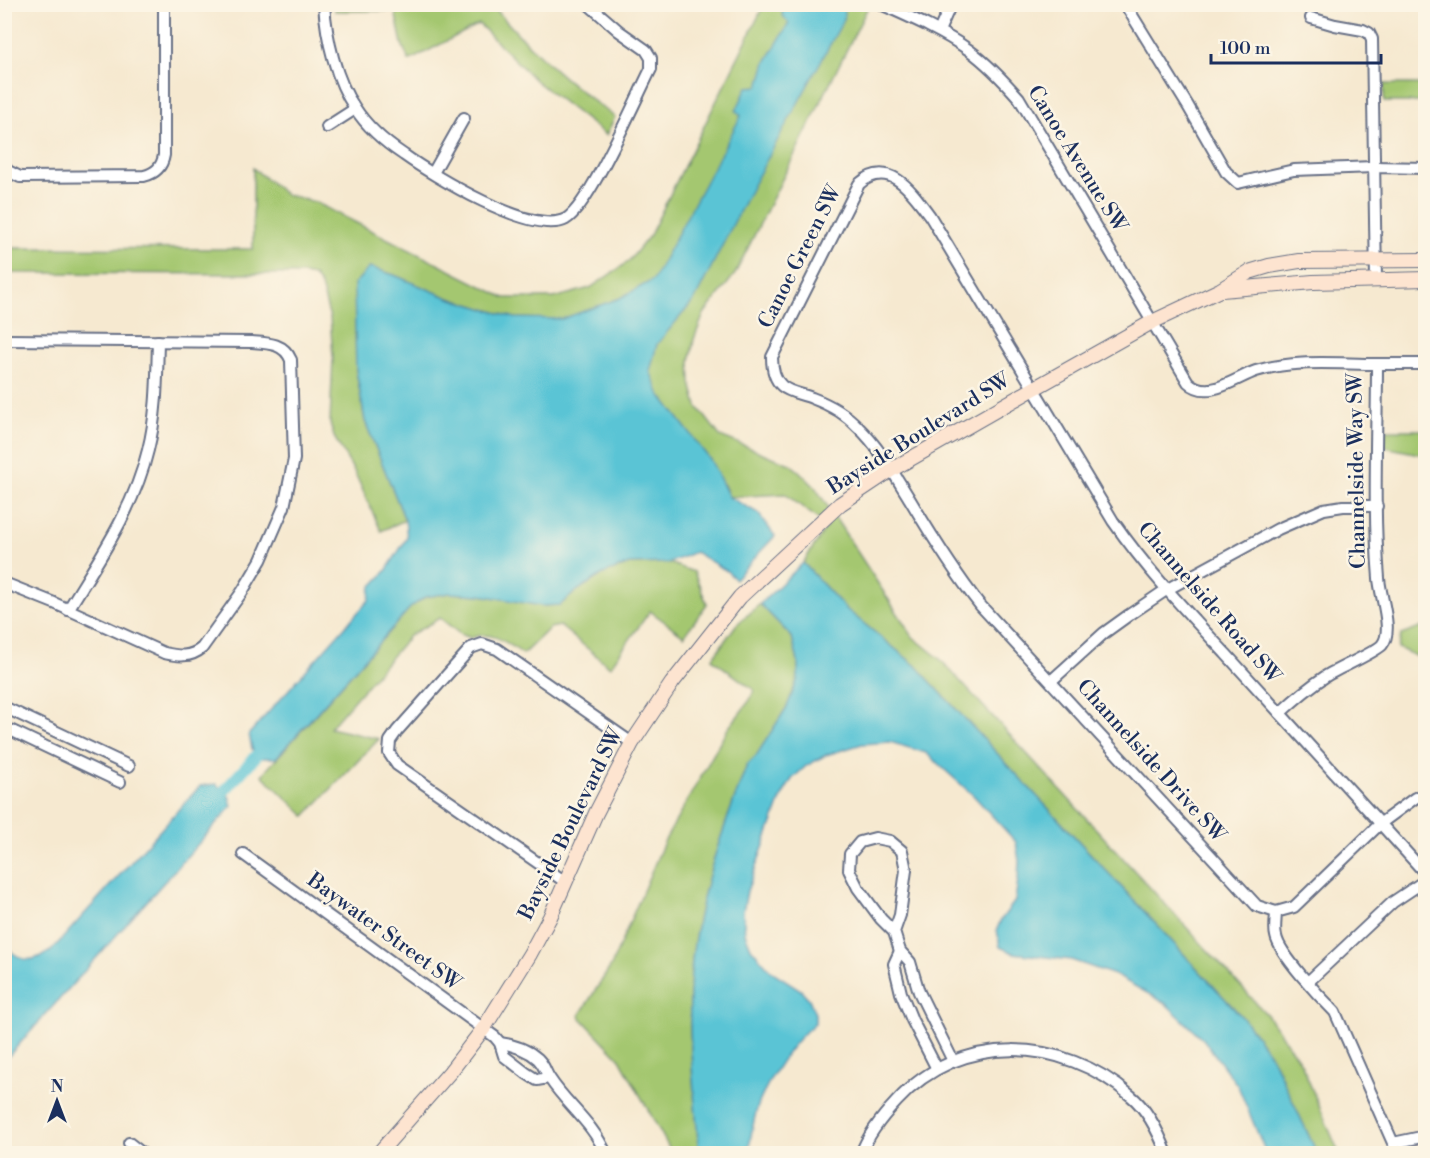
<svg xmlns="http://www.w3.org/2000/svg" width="1430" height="1158" viewBox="0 0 1430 1158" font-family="'Libre Bodoni',serif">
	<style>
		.green { fill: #a4c770; stroke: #607b67; stroke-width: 1.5 }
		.water { fill: #5ac4d5; stroke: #3a7a9a; stroke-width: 1.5 }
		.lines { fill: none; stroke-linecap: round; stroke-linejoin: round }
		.canal { stroke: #5ac4d5; stroke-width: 12 }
		.street-casing { stroke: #687086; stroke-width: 14 }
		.secondary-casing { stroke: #687086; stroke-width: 16 }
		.street { stroke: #fff; stroke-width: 10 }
		.secondary { stroke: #fde4d0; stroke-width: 14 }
		.labels { text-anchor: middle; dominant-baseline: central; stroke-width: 5; stroke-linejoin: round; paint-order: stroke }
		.street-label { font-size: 21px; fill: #1b2f5e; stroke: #fcf5e5 }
	</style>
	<rect width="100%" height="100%" fill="#fcf5e5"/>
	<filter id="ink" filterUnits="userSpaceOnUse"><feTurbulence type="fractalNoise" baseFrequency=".0167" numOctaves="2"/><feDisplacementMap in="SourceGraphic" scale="12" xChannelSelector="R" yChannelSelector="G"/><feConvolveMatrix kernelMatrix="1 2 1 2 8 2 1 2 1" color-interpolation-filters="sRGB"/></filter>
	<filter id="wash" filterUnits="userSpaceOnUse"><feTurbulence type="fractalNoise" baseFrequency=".008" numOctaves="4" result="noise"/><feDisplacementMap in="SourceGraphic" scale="24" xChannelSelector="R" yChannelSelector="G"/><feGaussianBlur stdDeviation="1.35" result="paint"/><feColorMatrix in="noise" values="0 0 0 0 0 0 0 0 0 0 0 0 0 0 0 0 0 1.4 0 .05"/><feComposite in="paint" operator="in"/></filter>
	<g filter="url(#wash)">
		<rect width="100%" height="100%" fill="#f6e9d0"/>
		<g class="green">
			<path d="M335,5H492C528,48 569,84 615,117L606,135L536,81L479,24L409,61L402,44L395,11H335Z"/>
			<polygon points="764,5 869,5 735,274 704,314 694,339 690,361 691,383 697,406 720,436 790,464 799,471 815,487 913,637 939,658 1268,1016 1301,1063 1339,1153 1317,1153 1272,1057 1243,1018 915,665 846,609 803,563 827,526 785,494 729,497 724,485 562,320 515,318 449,298 394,275 370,267 355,284 356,370 365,421 405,520 381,531 354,471 334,437 330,423 333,357 330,318 321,286 314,276 302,274 5,273 5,248 253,249 253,168 285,194 315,202 505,298 554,298 590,288 628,262 650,235"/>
			<rect x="1384" y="84" width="41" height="18"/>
			<polygon points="1384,430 1425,430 1425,455 1384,447"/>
			<path d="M669,563L694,572L707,604L684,636L650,611L610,667L560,626L550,628L523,654C507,643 491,629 471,638L460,634L440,618L410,635L330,728L379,739L305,816L262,775L410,608L425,597L450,593L480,595L542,606L560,605L578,590L603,574L629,564Z"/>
			<path d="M760,604L792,637L798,661V678L787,707L756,757L747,765C725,824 703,882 694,944C684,1013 694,1084 699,1153H672L620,1059L579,1016L611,966L664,842L727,730L750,700L754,690L712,659L736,625Z"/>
			<polygon points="1425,626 1425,660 1398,648 1401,635"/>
		</g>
		<g class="water">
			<polygon points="784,5 844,5 844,19 753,185 695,299 657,344 650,371 659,393 711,461 729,497 758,513 775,536 735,579 727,571 695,552 669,563 629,564 603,574 578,590 560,605 542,606 480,595 450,593 425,597 410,608 276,758 262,758 252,749 249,734 369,600 371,587 386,571 407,538 405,520 365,421 356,370 354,284 370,267 394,275 449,298 515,318 562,319 620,298 653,280 741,116 736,111 747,87 759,86 766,62 789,23 782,15"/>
			<path d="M803,563L846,609L915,665L1243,1018L1272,1057L1317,1153H1266L1238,1086L1204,1040L1165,1003L1115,975L1071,960L1013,953L1000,947L997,929L1001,920L1015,901L1018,879L1019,861L1016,842L974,796L926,753L890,742L862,744L826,755L806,766L792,779L782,796L747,891L743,912L745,933L751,948L771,971L801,990L809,999L815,1014V1023C791,1043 771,1074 759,1103C753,1119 751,1137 748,1153H699C694,1084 684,1013 694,944C703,882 725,824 747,765L756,756L787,707L798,678V661L792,637L760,604Z"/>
			<path d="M216,784L229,796L232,806L5,1060V947C23,962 29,964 51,951L200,786Z"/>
		</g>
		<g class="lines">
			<polyline class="canal" points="214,802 269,742"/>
		</g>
	</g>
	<g filter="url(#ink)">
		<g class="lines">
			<g class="street-casing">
				<g id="street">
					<path d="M324,4C326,37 336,81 355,108C367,127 386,143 404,155C432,175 533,237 566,219C590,205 636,98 651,69V58L646,50L619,31L588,4"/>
					<polyline points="1125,4 1188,106 1226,172 1238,183 1294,170 1374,167 1426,168"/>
					<path d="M883,5C912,18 942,31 969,50C988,64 1004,81 1019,98L1188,382C1208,401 1235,378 1256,371C1295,359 1337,364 1377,364C1377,435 1373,507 1379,578C1380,596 1394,631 1382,645C1376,652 1337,669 1326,676C1309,687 1295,699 1280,713"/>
					<polyline points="1311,18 1335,25 1363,30 1369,33 1372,39 1376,279"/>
					<polyline points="939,31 951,4"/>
					<polyline points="327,127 355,109"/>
					<path d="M4,166L8,171L20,177L144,176C156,173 162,167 164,155V4"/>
					<polyline points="433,173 464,118"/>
					<path d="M4,340L252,342C268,343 284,343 291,360L294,459L284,507L261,560L242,592L202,648C190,658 178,656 164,653L54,603L4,583"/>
					<polyline points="1377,364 1426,364"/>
					<path d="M68,610C99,559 134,509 148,450C157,415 157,378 158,341"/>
					<polyline points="1051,681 1104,633 1129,615 1166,590 1278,529 1324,509 1343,506 1377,506"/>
					<polyline points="4,707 129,766"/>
					<polyline points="4,727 120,782"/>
					<path d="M1426,793L1415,798L1381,823L1294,907L1276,912L1257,906L980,605C953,571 931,535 909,498C894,474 879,447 858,427C846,414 828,404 812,398C803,394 790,393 782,386C774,379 772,368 772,357L859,184C890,157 913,193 930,216L1113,521C1147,570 1186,611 1226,654C1274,706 1321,759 1369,811L1426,874"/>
					<polyline points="243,854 495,1037 500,1043 504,1056 526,1073 537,1080 548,1078"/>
					<polyline points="564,881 397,765 389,753 390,741 397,731 471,648 482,644 497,649 632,743"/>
					<path d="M1276,912C1276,919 1274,929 1276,936C1279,954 1321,998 1335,1012L1393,1143L1426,1136"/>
					<polyline points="894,932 900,915 906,870 902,851 890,841 875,838 860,842 850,854 849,870 858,888 881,919 894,932 900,951 910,962 919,992 953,1061"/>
					<polyline points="900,951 894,964 901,993 912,1020 937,1069"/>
					<polyline points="1308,982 1393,902 1426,880"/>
					<path d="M500,1043C515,1045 527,1049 538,1059C545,1066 545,1072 550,1079C567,1105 593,1123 606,1154"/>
					<polyline points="129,1143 143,1154"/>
					<path d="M861,1154C868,1134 882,1117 897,1101C960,1032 1062,1036 1131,1096C1148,1110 1159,1133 1167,1154"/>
				</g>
			</g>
			<g class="secondary-casing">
				<g id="secondary">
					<polyline points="1222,290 1313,282 1426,279"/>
					<polyline points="378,1154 450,1072 484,1028 530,954 550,917 596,813 632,743 672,683 740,597 840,504 891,470 1033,389 1152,322 1220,290 1249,272 1269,266 1299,261 1426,260"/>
				</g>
			</g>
			<use href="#street" class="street"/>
			<use href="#secondary" class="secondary"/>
		</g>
	</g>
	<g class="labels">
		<g class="street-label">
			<text transform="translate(1077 159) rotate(58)">Canoe Avenue SW</text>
			<text transform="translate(800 257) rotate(-63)">Canoe Green SW</text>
			<text transform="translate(919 434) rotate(-32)">Bayside Boulevard SW</text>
			<text transform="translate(1357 471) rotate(-91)">Channelside Way SW</text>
			<text transform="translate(1209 603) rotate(49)">Channelside Road SW</text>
			<text transform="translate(1151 761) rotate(48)">Channelside Drive SW</text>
			<text transform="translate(571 824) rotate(-64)">Bayside Boulevard SW</text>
			<text transform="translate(384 932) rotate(36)">Baywater Street SW</text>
		</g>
	</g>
	<rect width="1430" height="1158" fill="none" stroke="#fcf5e5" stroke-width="24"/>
	<g transform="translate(57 1101)" stroke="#fcf5e5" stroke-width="4.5" paint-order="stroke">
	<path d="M0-4.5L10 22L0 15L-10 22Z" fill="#1b2f5e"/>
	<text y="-9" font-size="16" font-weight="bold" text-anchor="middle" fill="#1b2f5e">N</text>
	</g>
	<path d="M1211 54v9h170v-9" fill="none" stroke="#1b2f5e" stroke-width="3"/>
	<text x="1220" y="54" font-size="18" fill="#1b2f5e" stroke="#fcf5e5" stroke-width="4.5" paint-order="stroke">100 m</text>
</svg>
